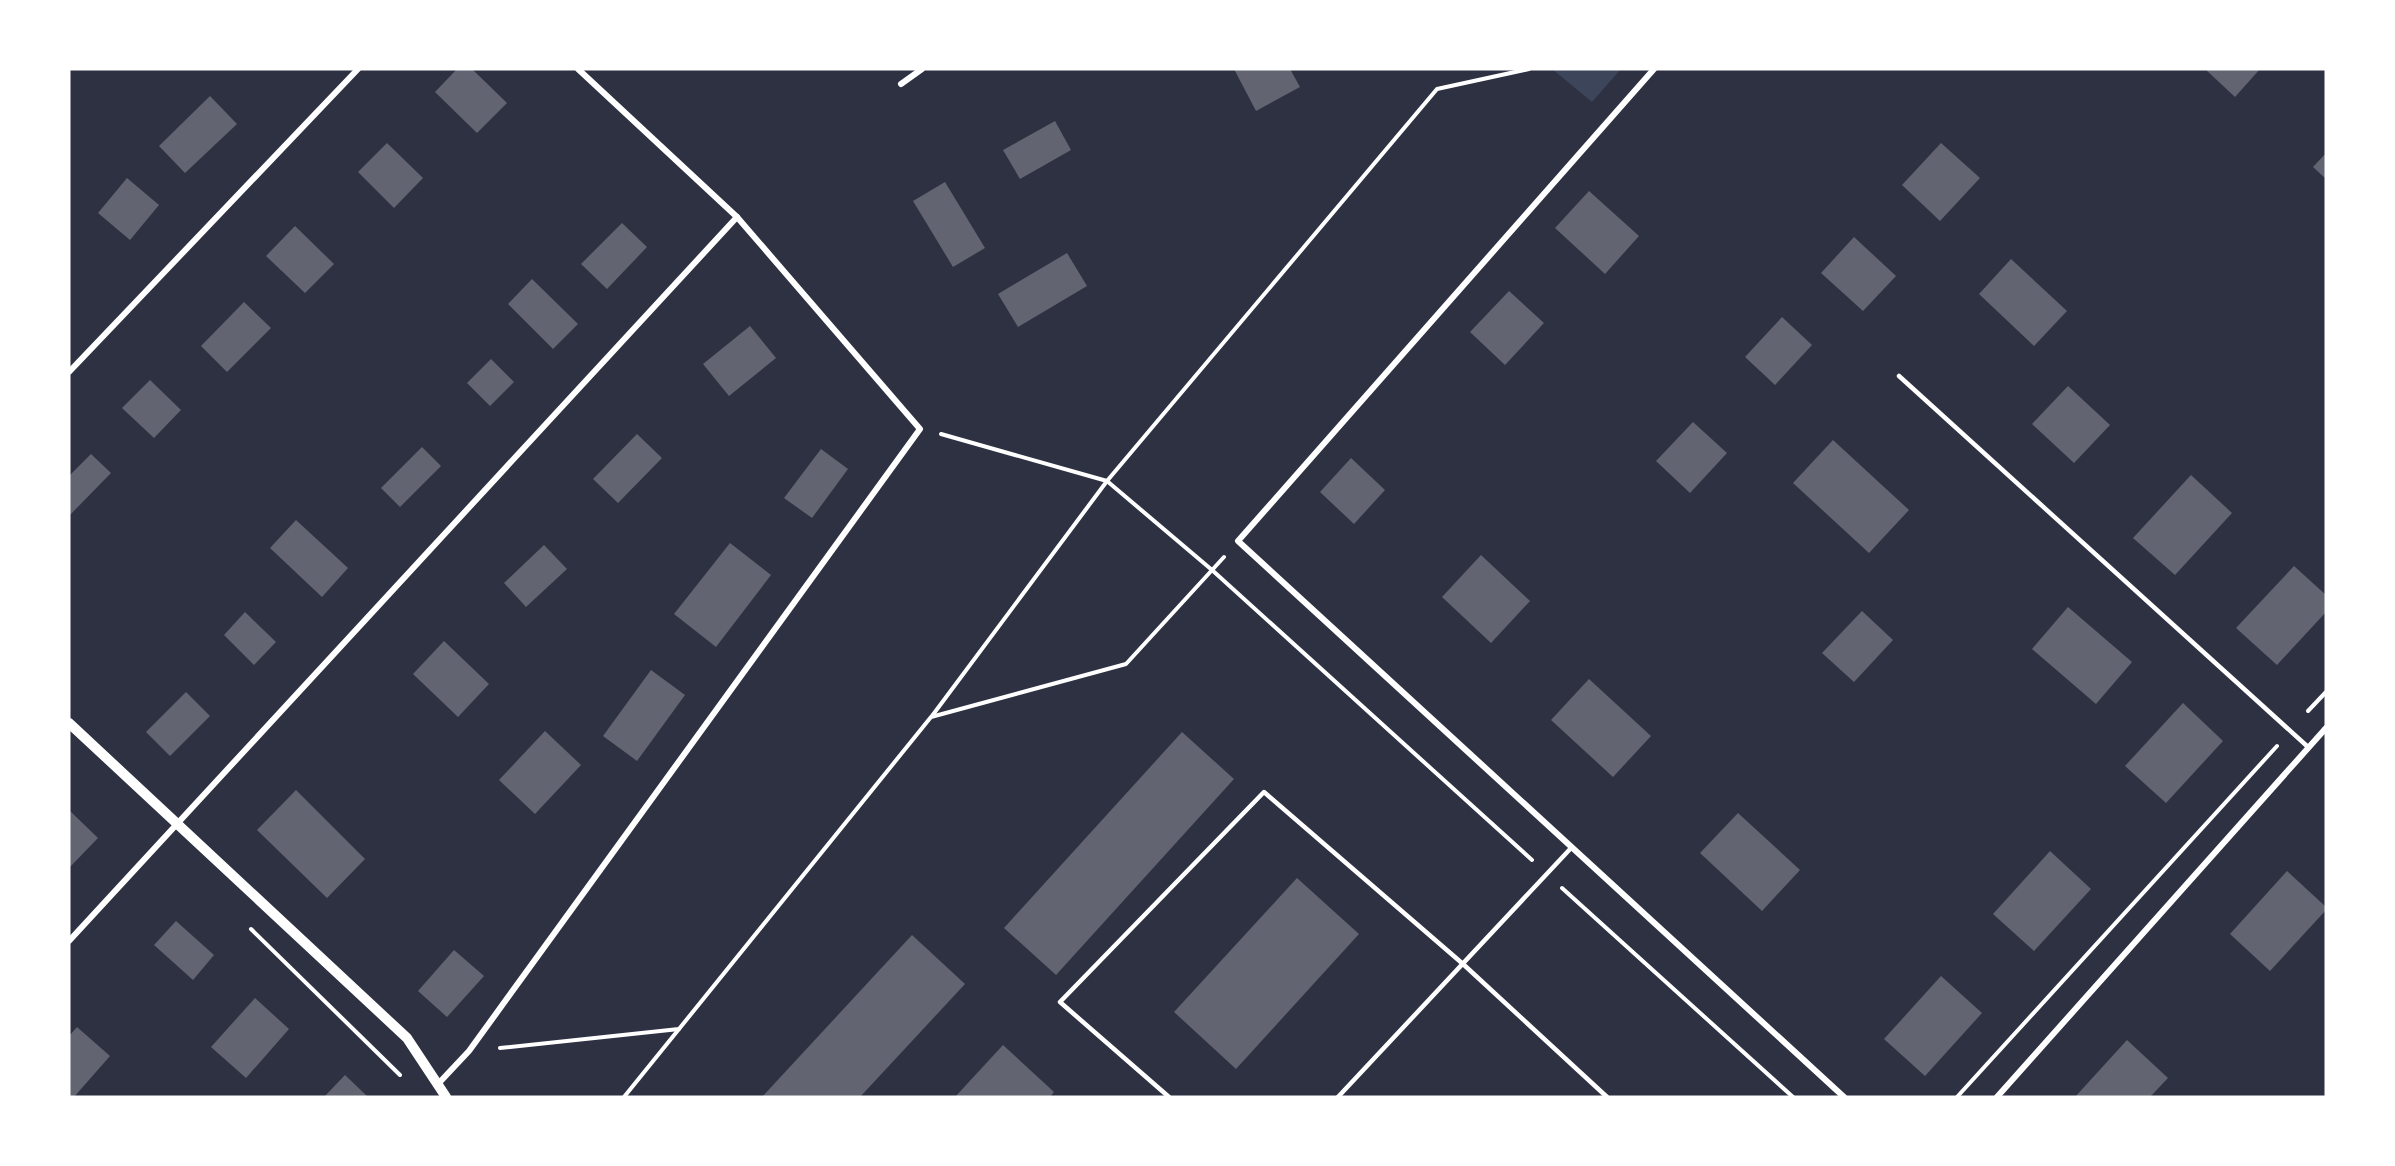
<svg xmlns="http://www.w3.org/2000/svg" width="2395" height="1166" viewBox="0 0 2395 1166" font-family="Barlow,sans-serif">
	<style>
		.green { fill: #3c4559 }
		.building { fill: #626471 }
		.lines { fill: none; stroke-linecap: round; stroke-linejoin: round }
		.path { stroke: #fff; stroke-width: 4 }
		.service { stroke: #fff; stroke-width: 4.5 }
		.minor { stroke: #fff; stroke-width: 6 }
		.tertiary { stroke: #fff; stroke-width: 10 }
	</style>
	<rect width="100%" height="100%" fill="#2d3142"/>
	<polygon class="green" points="1552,69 1621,69 1592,102"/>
	<g class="building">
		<polygon points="457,69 472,69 507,103 477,133 435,92"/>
		<polygon points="1234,69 1290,69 1300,87 1256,111"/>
		<polygon points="2205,69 2260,69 2235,97"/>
		<polygon points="210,96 237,124 185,173 159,146"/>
		<polygon points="1055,121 1071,150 1020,179 1003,150"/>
		<polygon points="387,143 423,178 394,208 358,172"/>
		<polygon points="1941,143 1980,178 1940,221 1902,185"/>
		<polygon points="2326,153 2326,179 2313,167"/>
		<polygon points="127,178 159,205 130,240 98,213"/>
		<polygon points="945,182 985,248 953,267 913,201"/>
		<polygon points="1589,191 1639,236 1605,274 1555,228"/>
		<polygon points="622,223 647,247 607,289 581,264"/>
		<polygon points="295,226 334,264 305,293 266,256"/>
		<polygon points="1854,237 1896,276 1863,311 1821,273"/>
		<polygon points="1067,253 1087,286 1018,327 998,294"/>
		<polygon points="2011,259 2067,311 2034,346 1979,294"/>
		<polygon points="532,279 578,324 553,349 508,304"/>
		<polygon points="1509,291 1544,323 1505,365 1470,332"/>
		<polygon points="244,302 271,328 227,372 201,346"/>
		<polygon points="1782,317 1812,345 1775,385 1745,357"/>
		<polygon points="750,326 776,358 729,396 703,364"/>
		<polygon points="491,359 514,382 490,406 467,383"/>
		<polygon points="150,380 181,410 154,438 122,408"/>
		<polygon points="2068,386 2110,425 2074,463 2032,424"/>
		<polygon points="1693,422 1727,453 1690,493 1656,461"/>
		<polygon points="637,434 662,458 618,503 593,479"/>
		<polygon points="1833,440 1909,510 1869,553 1793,483"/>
		<polygon points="422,447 441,466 400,507 381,488"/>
		<polygon points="821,449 848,469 812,518 784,498"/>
		<polygon points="91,454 111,473 69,516 69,476"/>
		<polygon points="1351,458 1385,490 1354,524 1320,492"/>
		<polygon points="2191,475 2232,513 2175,575 2133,538"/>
		<polygon points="296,520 348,568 322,597 270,548"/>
		<polygon points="730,543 771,575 716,647 674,614"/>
		<polygon points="544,545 567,569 526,607 504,583"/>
		<polygon points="1481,555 1530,601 1491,643 1442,597"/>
		<polygon points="2294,566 2326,595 2326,612 2277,665 2236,628"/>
		<polygon points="2068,607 2132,662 2096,704 2032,649"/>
		<polygon points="1862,611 1893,640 1854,682 1822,653"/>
		<polygon points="245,612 276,642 254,665 224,635"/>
		<polygon points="444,641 489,684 458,717 413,674"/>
		<polygon points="651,670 685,695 637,761 603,736"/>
		<polygon points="1589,679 1651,736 1613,777 1551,720"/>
		<polygon points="186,692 210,716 170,756 146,732"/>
		<polygon points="2183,703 2223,741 2166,803 2125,766"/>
		<polygon points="545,731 581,765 535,814 499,780"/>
		<polygon points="1182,732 1234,779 1056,975 1004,928"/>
		<polygon points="296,790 365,859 327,898 257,830"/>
		<polygon points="69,810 98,838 69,868"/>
		<polygon points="1738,813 1800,870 1762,911 1700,853"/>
		<polygon points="2050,851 2091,889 2034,951 1993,914"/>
		<polygon points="2287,871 2326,907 2326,910 2270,971 2230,934"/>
		<polygon points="1297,878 1359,934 1236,1069 1174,1012"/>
		<polygon points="176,921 214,955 193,980 154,945"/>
		<polygon points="912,935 965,984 860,1097 762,1097"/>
		<polygon points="454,950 484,976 447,1017 418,991"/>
		<polygon points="1941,976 1982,1013 1925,1076 1884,1039"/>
		<polygon points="255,998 289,1029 246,1078 211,1047"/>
		<polygon points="77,1027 110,1056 74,1097 69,1097 69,1036"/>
		<polygon points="2127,1040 2168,1078 2150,1097 2075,1097"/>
		<polygon points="1003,1045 1054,1092 1050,1097 955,1097"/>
		<polygon points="345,1075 368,1097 324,1097"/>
	</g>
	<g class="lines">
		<g class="path">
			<polyline points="941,434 1107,481 1212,570 1532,860"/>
			<polyline points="2308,711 2326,692"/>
			<polyline points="932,716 1107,481 1437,89 1529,69"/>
			<polyline points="1562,888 1793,1097"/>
			<polyline points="251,929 400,1075"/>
			<polyline points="500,1048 679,1029 931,717 1126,664 1224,557"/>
			<polyline points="624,1097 679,1029"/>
			<polyline points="1957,1097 2277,746"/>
		</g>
		<g class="service">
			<polyline points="1899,376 2308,747"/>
			<polyline points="1169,1097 1060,1002 1264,792 1463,964 1607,1097"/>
			<polyline points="1338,1097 1572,847"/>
		</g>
		<g class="minor">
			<polyline points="1654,69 1238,541 1844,1097"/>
			<polyline points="901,84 922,69"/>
			<polyline points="69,372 358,69"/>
			<polyline points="69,941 737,217"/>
			<polyline points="438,1084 469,1051 920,429 737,217 578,69"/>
			<polyline points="1997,1097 2326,728"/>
		</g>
		<polyline class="tertiary" points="69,723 407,1038 446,1097"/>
	</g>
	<rect width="2395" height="1166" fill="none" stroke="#ffffff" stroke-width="141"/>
</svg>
